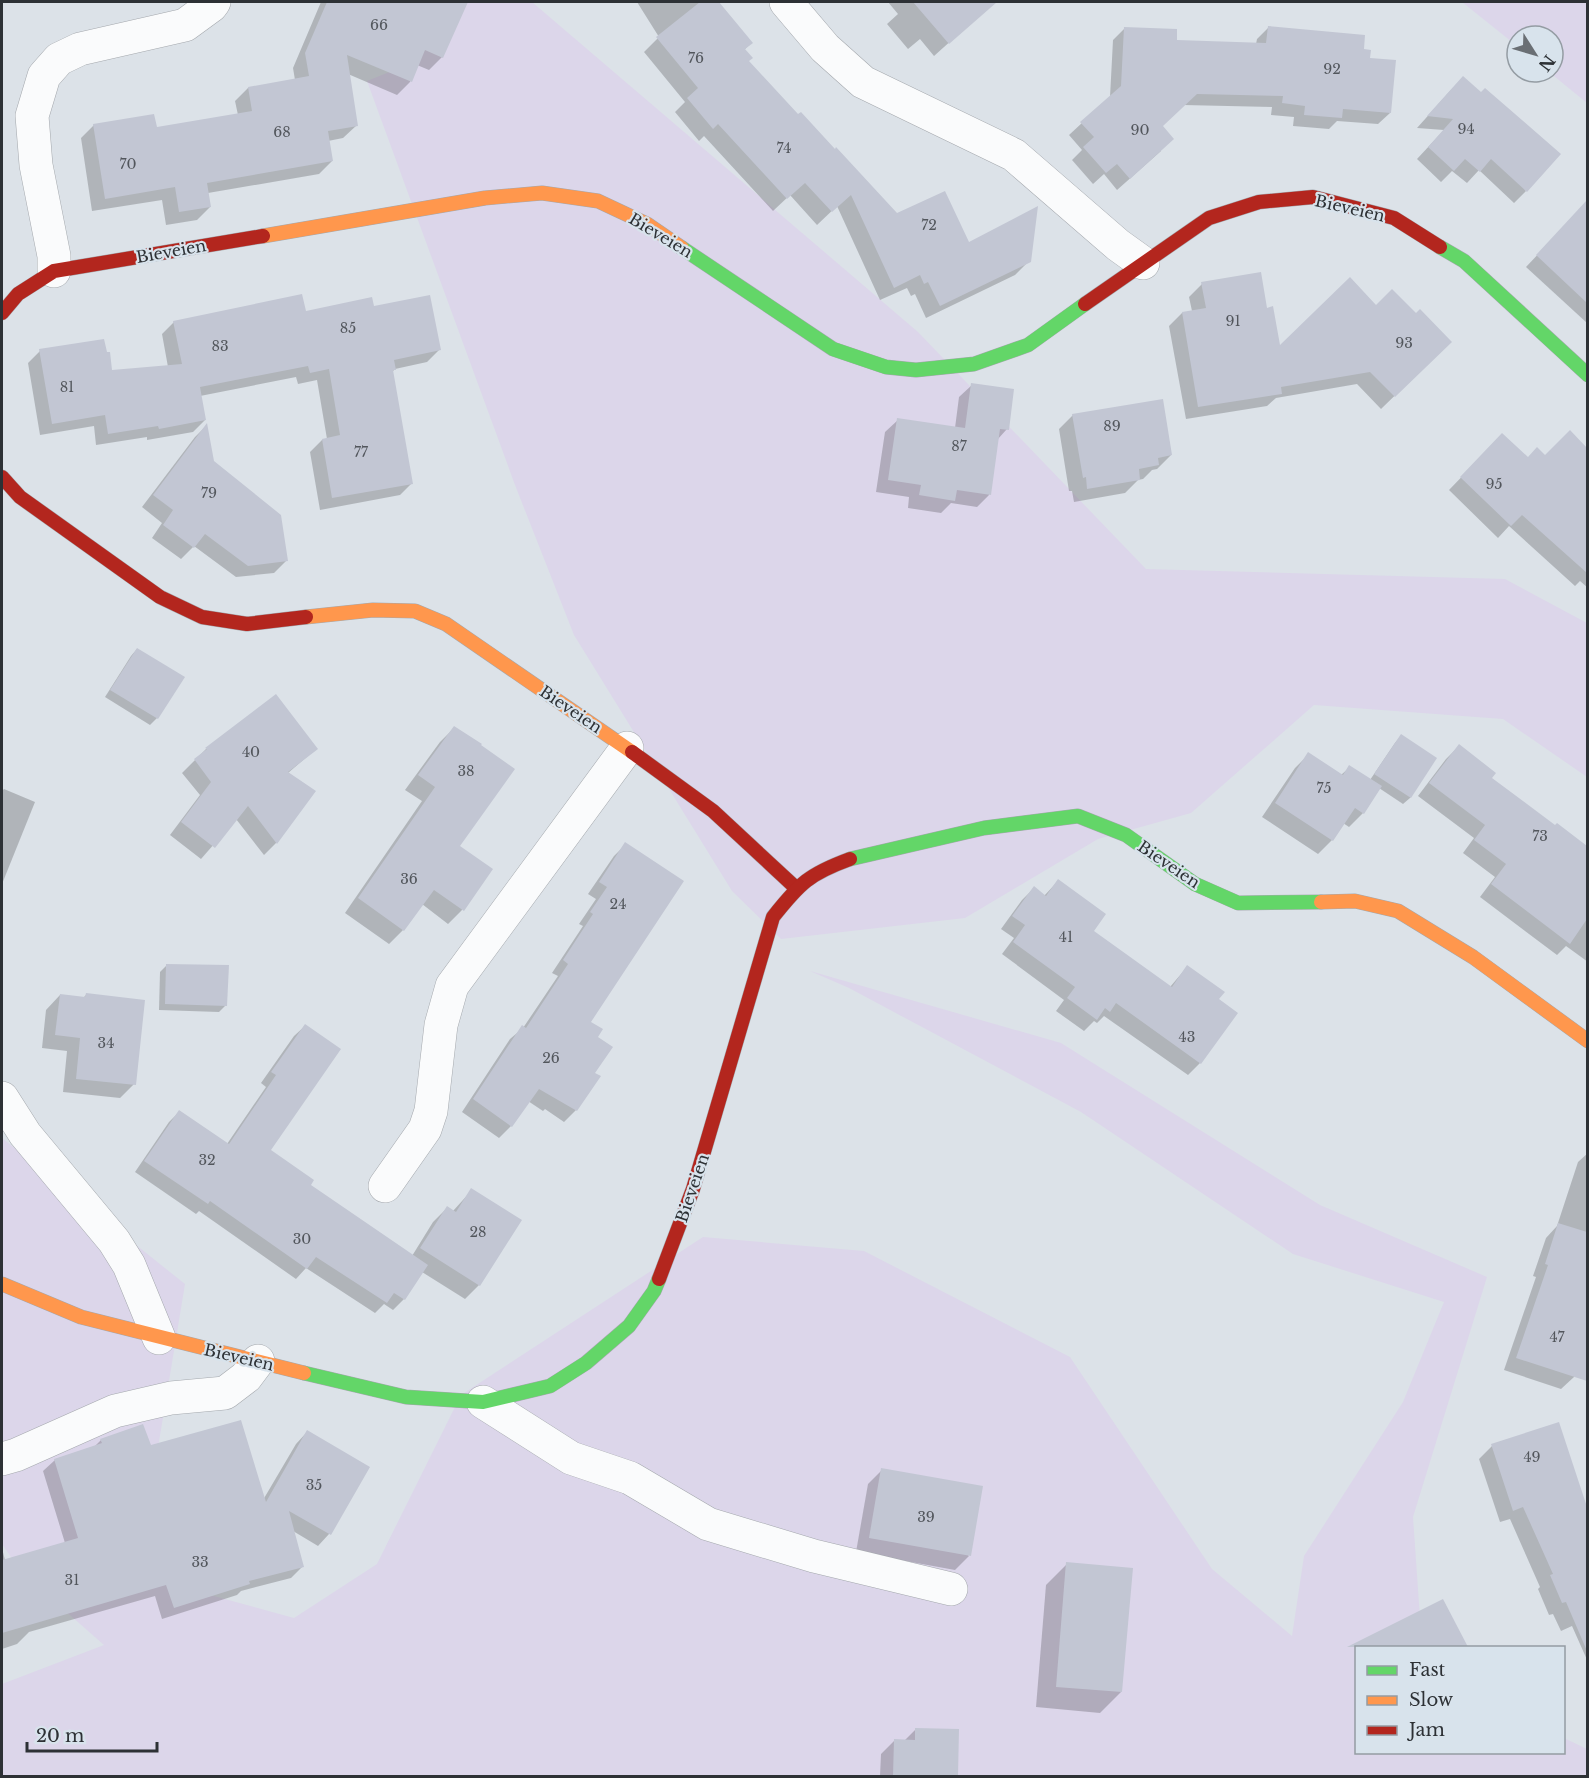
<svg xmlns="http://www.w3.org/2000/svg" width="1589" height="1778" viewBox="0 0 1589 1778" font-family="'Libre Baskerville',serif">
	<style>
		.green { fill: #dcd6ea }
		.shadow { fill: #0003 }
		.building { fill: #c2c6d3 }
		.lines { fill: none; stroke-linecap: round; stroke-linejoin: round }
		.street-casing { stroke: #a4a8ad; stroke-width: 34 }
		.fast-casing { stroke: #a4a8ad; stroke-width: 15 }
		.slow-casing { stroke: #a4a8ad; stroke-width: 15 }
		.jam-casing { stroke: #a4a8ad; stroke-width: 15 }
		.street { stroke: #fafbfc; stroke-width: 33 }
		.fast { stroke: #63d668; stroke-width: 14 }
		.slow { stroke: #ff974d; stroke-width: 14 }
		.jam { stroke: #b3261e; stroke-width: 14 }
		.labels { text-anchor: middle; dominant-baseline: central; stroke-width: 4.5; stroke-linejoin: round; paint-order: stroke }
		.number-label { font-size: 14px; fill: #52565c }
		.street-label { font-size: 16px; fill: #2d3135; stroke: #d8e3ec }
	</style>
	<rect width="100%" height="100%" fill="#dce2e8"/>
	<g class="green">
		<polygon points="426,2 532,2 918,332 1146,569 1505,579 1587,623 1587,777 1503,719 1314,705 1191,813 1098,839 965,918 781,939 732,891 574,635 515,485 367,81 417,61 436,36"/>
		<polygon points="1462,2 1587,2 1587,103 1549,72 1553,72 1553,36 1517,36 1517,46"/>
		<polygon points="810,971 1061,1043 1320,1205 1487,1277 1413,1517 1422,1647 1356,1648 1356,1752 1564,1752 1564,1738 1587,1749 1587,1776 2,1776 2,1684 104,1645 22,1573 2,1544 2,1138 185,1284 137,1575 294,1618 377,1564 461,1395 703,1237 864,1251 1070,1357 1212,1569 1292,1636 1304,1556 1403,1402 1444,1302 1293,1254 1081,1112 849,988"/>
	</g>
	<g class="shadow">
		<polygon points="321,2 466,2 442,57 429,70 417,65 410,82 397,95 348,74 357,125 343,138 328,141 332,161 319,174 208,193 210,207 197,220 166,225 162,200 92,211 81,138 94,125 155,129 238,115 235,101 248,88 295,80 293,68"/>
		<polygon points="637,2 717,2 751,43 744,50 747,62 798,116 897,214 968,244 1029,261 1015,275 926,318 915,294 911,296 907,288 880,300 837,206 817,225 790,195 773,211 704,136 699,141 675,112 685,102 644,52 659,37"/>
		<polygon points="888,2 989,2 992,4 934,56 920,39 908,49 887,24 898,14"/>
		<polygon points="1269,27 1363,50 1369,59 1390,113 1378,124 1337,121 1329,129 1293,126 1294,117 1271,115 1272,107 1183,105 1161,126 1161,151 1117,190 1104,174 1093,184 1072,160 1082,150 1069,135 1110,97 1113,40 1125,28 1175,42 1256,44 1257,39"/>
		<polygon points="1451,90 1526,191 1514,203 1479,170 1467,183 1452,171 1441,182 1417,159 1444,130 1417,128"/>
		<polygon points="1576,214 1588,225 1587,323 1526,267"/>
		<polygon points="1202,284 1266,309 1279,348 1376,307 1416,315 1450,342 1381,409 1357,384 1276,398 1267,406 1186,419 1169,326 1182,313 1192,311 1189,297"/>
		<polygon points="373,307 439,350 427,362 395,369 392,372 412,483 400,495 320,510 310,452 322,440 327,439 317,380 298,384 296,377 200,396 205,420 193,432 147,440 147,437 96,445 94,426 40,435 28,363 40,351 111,371 168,367 162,334 174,322"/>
		<polygon points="972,385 1007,429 997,440 989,495 977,507 951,503 941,513 908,508 909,497 876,492 885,432 898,420 955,428 959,397"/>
		<polygon points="1073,415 1171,455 1157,469 1152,470 1143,479 1138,480 1125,493 1074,502 1072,491 1069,491 1059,429"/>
		<polygon points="206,426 212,462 286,561 274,573 236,577 194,546 181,559 152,538 162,523 142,507 195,437"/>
		<polygon points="1570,433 1588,450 1588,588 1580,581 1575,586 1509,526 1498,538 1449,490 1502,435 1527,459 1545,457"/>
		<polygon points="137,649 183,678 157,718 150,725 105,697 131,656"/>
		<polygon points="276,696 316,749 288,773 314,791 276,843 264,855 236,819 201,859 170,835 200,795 182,773 206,749"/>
		<polygon points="454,728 458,846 462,910 448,924 422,904 403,930 389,944 345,913 422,801 405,790 440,742"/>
		<polygon points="1401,736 1435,758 1410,798 1403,804 1379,788 1363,813 1349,827 1343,823 1332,840 1318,854 1262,817 1295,768 1309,754 1341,775 1350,767 1370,780 1395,743"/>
		<polygon points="1459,746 1490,778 1588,851 1588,962 1566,946 1557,955 1480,897 1495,877 1463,853 1474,838 1418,796 1446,759"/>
		<polygon points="4,789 35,802 2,884 2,791"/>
		<polygon points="626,844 589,1022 596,1038 593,1073 576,1110 564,1122 545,1109 543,1111 528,1101 511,1126 499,1138 462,1112 510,1039 523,1028 558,976 552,973 583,926 579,924 596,899 588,894 614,856"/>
		<polygon points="1058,881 1092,931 1170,987 1187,967 1217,1000 1200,1063 1188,1075 1104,1016 1097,1023 1094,1021 1084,1031 1056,1011 1064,1000 1002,954 1014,938 1001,929 1022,900 1034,888 1044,896"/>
		<polygon points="167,965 226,1005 219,1012 159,1010 160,972"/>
		<polygon points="60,995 83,998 86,995 134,1084 120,1098 63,1092 67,1051 42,1048 46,1010"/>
		<polygon points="305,1026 269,1150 309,1185 412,1256 433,1222 447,1208 453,1211 472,1190 520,1221 479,1285 465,1299 422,1272 404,1299 393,1310 384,1304 375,1313 306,1268 296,1279 199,1211 196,1214 135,1172 169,1122 179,1112 227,1144 266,1087 261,1083 294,1036"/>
		<polygon points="1588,1153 1588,1335 1574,1377 1561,1389 1504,1370 1536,1277 1533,1276 1546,1238 1557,1226 1578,1162"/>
		<polygon points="1558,1424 1588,1512 1588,1662 1572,1626 1561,1631 1553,1614 1549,1615 1538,1589 1540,1587 1510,1519 1500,1522 1479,1459 1492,1446"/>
		<polygon points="307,1432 368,1467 329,1534 318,1546 293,1531 302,1567 291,1578 241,1591 237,1595 162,1619 155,1596 29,1632 17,1644 2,1649 2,1548 5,1560 65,1543 43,1471 55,1460 94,1447 101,1440 150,1447 263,1500 296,1444"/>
		<polygon points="882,1470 969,1556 955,1570 856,1552 868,1484"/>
		<polygon points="1067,1564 1121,1692 1100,1713 1036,1707 1046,1585"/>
		<polygon points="1442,1601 1466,1648 1381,1648 1378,1641"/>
		<polygon points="916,1729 958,1731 956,1776 880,1776 881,1754 895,1740 904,1741"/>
	</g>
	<g class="building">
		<polygon points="327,2 468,2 443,58 425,50 412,82 347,55 358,126 328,131 333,161 207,183 211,207 179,212 175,187 105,199 93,124 154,114 157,127 252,111 248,87 309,76 305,53"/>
		<polygon points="700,2 719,2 753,43 745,49 753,58 749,61 798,114 801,112 835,149 836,147 897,213 945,191 969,242 1038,206 1031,262 940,306 928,282 924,284 920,275 894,288 851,195 832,212 805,183 787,199 718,124 713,129 687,98 698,88 656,37"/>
		<polygon points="913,2 997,2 949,44"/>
		<polygon points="1268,26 1365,35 1364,49 1371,50 1370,58 1396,60 1391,113 1343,109 1342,118 1304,115 1305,106 1282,103 1283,96 1197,94 1163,126 1174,139 1130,179 1117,164 1106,173 1083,147 1094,137 1080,122 1121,86 1124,27 1177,29 1177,40 1266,43"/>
		<polygon points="1463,76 1481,92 1485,88 1561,154 1527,192 1491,159 1480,172 1465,159 1454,171 1428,147 1453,119 1427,116"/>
		<polygon points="1587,200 1587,303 1536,255"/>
		<polygon points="1261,272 1267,308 1273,306 1280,345 1350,277 1376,305 1392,289 1416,313 1420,309 1452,342 1395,397 1370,372 1281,387 1282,394 1198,407 1182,312 1206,308 1201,282"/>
		<polygon points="302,294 306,311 372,297 374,306 430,295 441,350 394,360 396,370 393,370 413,484 332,498 322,439 340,435 329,369 310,373 308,366 200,387 206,420 159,429 158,426 108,434 105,415 52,424 39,349 104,339 107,352 110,352 112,370 182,364 173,321"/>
		<polygon points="971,383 1014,389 1009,430 1000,429 991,495 957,490 955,501 919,495 921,485 888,480 897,418 965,428"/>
		<polygon points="1163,399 1172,455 1158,458 1159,465 1139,469 1140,480 1087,489 1086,477 1083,478 1072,414"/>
		<polygon points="207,423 214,461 281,515 288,561 248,566 205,534 194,548 163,525 173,510 153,495"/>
		<polygon points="1570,430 1587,448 1587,573 1522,515 1511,526 1460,477 1502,433 1528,457 1537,447 1545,455"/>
		<polygon points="137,648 185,677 158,719 110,690"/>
		<polygon points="276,694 318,749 288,772 316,791 277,844 248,806 215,848 181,822 211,782 194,759 207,749 205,748"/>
		<polygon points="454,726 482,744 481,745 515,769 460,846 493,869 464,911 434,890 404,931 358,898 435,787 418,775"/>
		<polygon points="1401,734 1437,758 1411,798 1374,774"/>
		<polygon points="1459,744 1496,773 1492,778 1555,825 1557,823 1587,846 1587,919 1570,944 1491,884 1506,864 1474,840 1485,825 1429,783"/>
		<polygon points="1308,752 1343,775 1349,765 1382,786 1364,814 1355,808 1333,841 1275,803"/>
		<polygon points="625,842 684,881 591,1022 603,1029 598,1037 613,1047 595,1073 601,1076 577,1111 539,1089 512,1127 473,1099 522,1025 526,1028 568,964 563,960 593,914 590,912 607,887 599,882"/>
		<polygon points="1058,879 1106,914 1094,931 1172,987 1187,965 1225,992 1219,999 1238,1013 1201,1064 1116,1003 1110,1012 1105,1008 1097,1020 1067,998 1075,987 1013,942 1025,925 1012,916 1034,886 1046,896"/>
		<polygon points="166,964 229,965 227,1006 165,1004"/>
		<polygon points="86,993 145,1000 136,1085 76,1079 80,1038 55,1035 60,994 85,997"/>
		<polygon points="305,1024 341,1049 271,1150 314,1180 311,1185 428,1265 405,1300 394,1293 387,1303 316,1257 307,1269 210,1201 208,1204 144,1161 179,1110 229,1144 276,1075 271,1072"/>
		<polygon points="471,1188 522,1220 480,1286 420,1248 447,1206 456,1212"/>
		<polygon points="1558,1223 1587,1232 1587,1381 1516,1358 1548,1265 1545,1264"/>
		<polygon points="241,1420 266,1502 307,1430 370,1467 331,1535 289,1511 304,1567 249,1581 250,1584 174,1608 166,1585 2,1633 2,1560 78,1538 54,1459 102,1443 100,1439 143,1424 151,1445"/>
		<polygon points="1559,1422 1587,1507 1587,1651 1566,1602 1562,1603 1550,1575 1553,1574 1523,1507 1513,1511 1491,1444"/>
		<polygon points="881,1468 983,1486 971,1556 869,1538"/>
		<polygon points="1066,1562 1133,1568 1122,1692 1056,1687"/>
		<polygon points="1443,1599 1468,1647 1347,1647"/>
		<polygon points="915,1728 959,1729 958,1776 893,1776 894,1739 915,1740"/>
	</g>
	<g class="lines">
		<g class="street-casing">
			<g id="street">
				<polyline points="786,2 825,48 863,82 1014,155 1118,245 1143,263"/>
				<polyline points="54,271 54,256 36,165 32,116 44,76 59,59 80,49 185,25 211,6 214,2"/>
				<polyline points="2,1098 25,1134 114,1241 129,1265 159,1338"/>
				<polyline points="385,1186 425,1129 431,1111 441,1025 452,986 627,748"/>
				<polyline points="483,1402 571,1458 630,1478 708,1524 814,1556 951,1589"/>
				<polyline points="2,1459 16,1455 115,1411 171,1398 225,1393 246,1377 258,1361"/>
			</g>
		</g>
		<g class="fast-casing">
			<g id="fast">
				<polyline points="1440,247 1464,261 1588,375"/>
				<polyline points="682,248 833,349 886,367 916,370 974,364 1028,345 1085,304"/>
				<polyline points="850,859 984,828 1078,816 1126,835 1195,884 1238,903 1321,902"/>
				<polyline points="304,1373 406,1397 483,1402 550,1386 586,1363 629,1326 654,1291 659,1279"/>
			</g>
		</g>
		<g class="slow-casing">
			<g id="slow">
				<polyline points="263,236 485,198 542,193 598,201 647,224 682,248"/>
				<polyline points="306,617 373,610 415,611 446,624 632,752"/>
				<polyline points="1321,902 1355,901 1398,911 1473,957 1588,1041"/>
				<polyline points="2,1284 81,1317 304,1373"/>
			</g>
		</g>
		<g class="jam-casing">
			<g id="jam">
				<polyline points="1085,304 1209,218 1259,202 1313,197 1394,218 1440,247"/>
				<polyline points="2,313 18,294 54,271 263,236"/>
				<polyline points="2,477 20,497 160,597 202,617 247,624 306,617"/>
				<polyline points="632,752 713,811 796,888"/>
				<path d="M659,1279L693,1189L773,917C800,883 809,874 850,859"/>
			</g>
		</g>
		<use href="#street" class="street"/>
		<use href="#fast" class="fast"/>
		<use href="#slow" class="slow"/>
		<use href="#jam" class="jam"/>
	</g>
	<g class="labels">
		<g class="number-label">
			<text x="379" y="25">66</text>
			<text x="696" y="58">76</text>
			<text x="1332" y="69">92</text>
			<text x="1466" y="129">94</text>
			<text x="1140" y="130">90</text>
			<text x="282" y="132">68</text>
			<text x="784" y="148">74</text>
			<text x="128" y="164">70</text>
			<text x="929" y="225">72</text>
			<text x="1233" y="321">91</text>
			<text x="348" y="328">85</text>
			<text x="1404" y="343">93</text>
			<text x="220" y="346">83</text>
			<text x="67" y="387">81</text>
			<text x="1112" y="426">89</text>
			<text x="959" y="446">87</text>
			<text x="361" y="452">77</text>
			<text x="1494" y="484">95</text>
			<text x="209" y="493">79</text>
			<text x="251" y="752">40</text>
			<text x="466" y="771">38</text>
			<text x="1324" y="788">75</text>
			<text x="1540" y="836">73</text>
			<text x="409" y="879">36</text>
			<text x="618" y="904">24</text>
			<text x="1066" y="937">41</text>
			<text x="1187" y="1037">43</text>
			<text x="106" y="1043">34</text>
			<text x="551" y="1058">26</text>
			<text x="207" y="1160">32</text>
			<text x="478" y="1232">28</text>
			<text x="302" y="1239">30</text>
			<text x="1557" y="1337">47</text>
			<text x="1532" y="1457">49</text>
			<text x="314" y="1485">35</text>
			<text x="926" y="1517">39</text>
			<text x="200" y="1562">33</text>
			<text x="72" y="1580">31</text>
		</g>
		<g class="street-label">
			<text transform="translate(1350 208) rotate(13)">Bieveien</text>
			<text transform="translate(661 235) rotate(31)">Bieveien</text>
			<text transform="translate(171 251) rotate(-10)">Bieveien</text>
			<text transform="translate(571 709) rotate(34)">Bieveien</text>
			<text transform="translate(1169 864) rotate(34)">Bieveien</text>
			<text transform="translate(692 1188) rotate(-71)">Bieveien</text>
			<text transform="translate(239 1357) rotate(13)">Bieveien</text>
		</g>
	</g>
	<rect width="1589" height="1778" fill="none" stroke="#2d3135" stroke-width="6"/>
	<rect x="1355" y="1646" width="210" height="108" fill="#d8e3ec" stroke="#949ca3" stroke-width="1.5"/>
	<rect x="1367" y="1666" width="30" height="9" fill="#63d668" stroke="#949ca3" stroke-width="1.5"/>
	<text x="1409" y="1676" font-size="18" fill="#2d3135">Fast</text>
	<rect x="1367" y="1696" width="30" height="9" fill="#ff974d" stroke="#949ca3" stroke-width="1.5"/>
	<text x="1409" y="1706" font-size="18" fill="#2d3135">Slow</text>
	<rect x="1367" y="1726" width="30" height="9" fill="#b3261e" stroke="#949ca3" stroke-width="1.5"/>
	<text x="1409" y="1736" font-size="18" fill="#2d3135">Jam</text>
	<g transform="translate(1535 54) rotate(127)"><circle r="28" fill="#d8e3ec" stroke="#949ca3" stroke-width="1.5"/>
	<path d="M0-4.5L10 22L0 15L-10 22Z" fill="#6a6f74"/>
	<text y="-9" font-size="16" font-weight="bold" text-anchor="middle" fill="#2d3135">N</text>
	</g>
	<path d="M27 1742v9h130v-9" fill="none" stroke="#2d3135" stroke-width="3"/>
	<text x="36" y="1742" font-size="18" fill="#2d3135" stroke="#d8e3ec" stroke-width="4.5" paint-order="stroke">20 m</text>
</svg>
